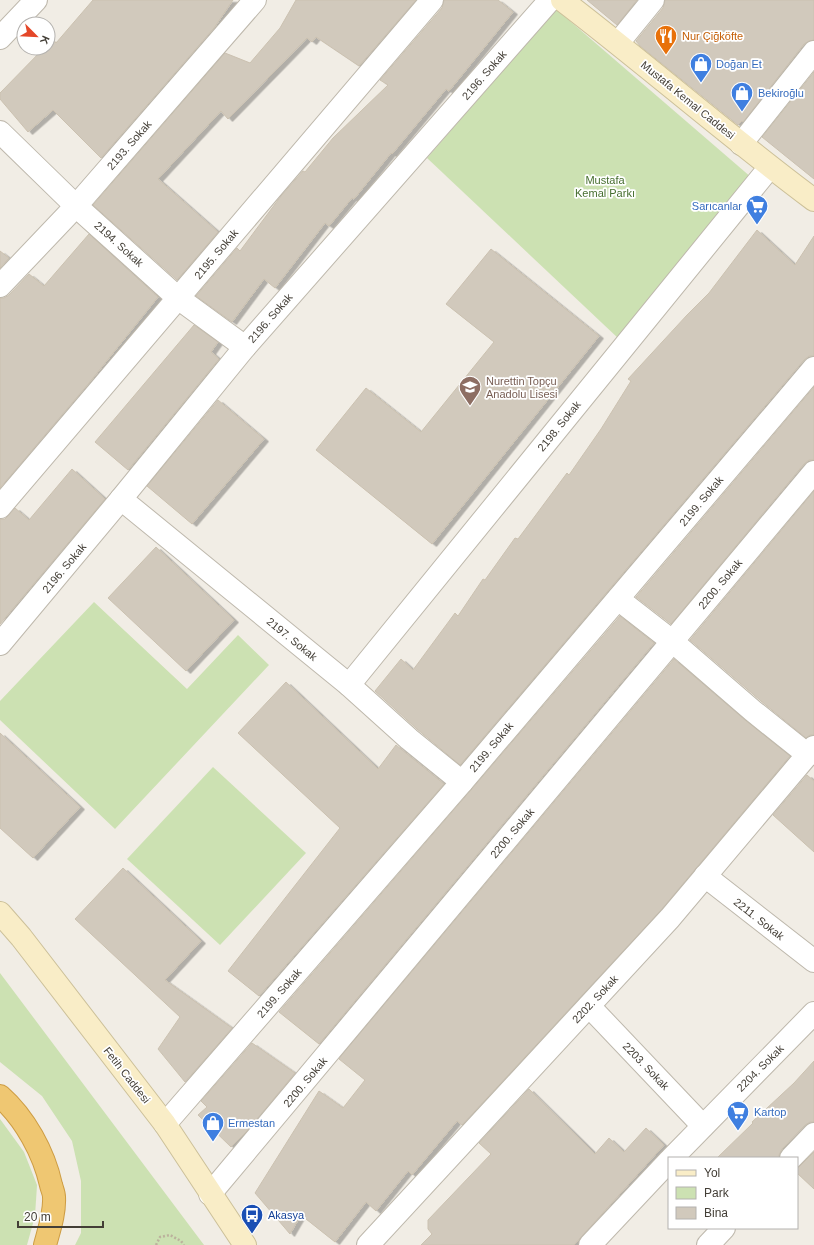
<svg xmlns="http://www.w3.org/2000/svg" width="814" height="1245" viewBox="0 0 814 1245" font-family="Helvetica,sans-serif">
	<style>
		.green { fill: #cce1b2 }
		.building { fill: #d1c9bc; stroke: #cbc1b0; filter: url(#shadow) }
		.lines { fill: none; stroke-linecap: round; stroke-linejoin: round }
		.street-casing { stroke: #beb8ac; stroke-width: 24 }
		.secondary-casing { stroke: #ccc099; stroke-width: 24 }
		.highway-casing { stroke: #cd9c43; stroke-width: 24 }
		.path { stroke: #bbb19c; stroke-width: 2.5; stroke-dasharray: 2 2; stroke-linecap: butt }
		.street { stroke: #fff; stroke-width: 22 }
		.secondary { stroke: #f9edc7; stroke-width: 22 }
		.highway { stroke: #efc772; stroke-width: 22 }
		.labels { text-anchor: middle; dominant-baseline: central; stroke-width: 3.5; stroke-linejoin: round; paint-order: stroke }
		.food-label { font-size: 11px; fill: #c56008; stroke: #fff; text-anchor: start }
		.shop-label { font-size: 11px; fill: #366cbe; stroke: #fff; text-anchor: start }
		.street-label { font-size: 11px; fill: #433e36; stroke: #fff }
		.park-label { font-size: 11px; fill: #466e2f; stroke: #fff }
		.education-label { font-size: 11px; fill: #785e54; stroke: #fff; text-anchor: start }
		.transit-label { font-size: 11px; fill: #164399; stroke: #fff; text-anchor: start }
	</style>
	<defs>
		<filter id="shadow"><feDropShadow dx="4.5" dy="2.5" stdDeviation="0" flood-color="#0004"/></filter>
	</defs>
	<rect width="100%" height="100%" fill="#f1ede5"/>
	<g class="green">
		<polygon points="556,9 752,178 619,339 427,158"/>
		<polygon points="94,602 187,689 238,635 269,665 115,829 0,720 0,701"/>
		<polygon points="213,767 306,853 220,945 127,859"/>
		<polygon points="0,973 204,1245 75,1245 81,1233 81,1181 72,1141 42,1096 0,1062"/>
		<polygon points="0,1119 24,1152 37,1185 35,1216 27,1245 0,1245"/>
	</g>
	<g class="building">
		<polygon points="93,0 233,0 214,28 101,158 53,110 28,132 0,99 0,93 44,48 48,48 48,44 53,39 56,43"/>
		<polygon points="296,0 416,0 359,66 316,37 312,42 307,38 228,119 221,111 158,179 218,232 177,280 93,205 225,53 250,63 280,28"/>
		<polygon points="444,0 498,0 513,12 449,91 446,89 392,154 391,153 354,199 352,198 329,226 325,223 275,288 264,279 232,322 196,296 237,248 240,251 281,196 303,171 305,172 333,138 388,85 380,80 442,8"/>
		<polygon points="587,0 637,0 617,25"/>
		<polygon points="665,0 814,0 814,40 809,41 804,44 743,122 742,121 738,125 640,46 636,41 663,8"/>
		<polygon points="814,72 814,179 762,137"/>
		<polygon points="757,230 795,265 814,236 814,356 809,356 804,360 460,765 417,729 375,691 401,659 413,670 455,613 458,616 483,579 485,580 515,538 518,539 567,473 569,475 601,429 631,381 628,379 687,315 709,293"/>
		<polygon points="89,234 158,297 89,383 0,488 0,298 4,298 9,295 29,274 44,286"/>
		<polygon points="491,249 599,336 432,544 316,450 366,388 421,432 494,342 446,304"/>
		<polygon points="0,251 9,258 0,268"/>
		<polygon points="194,325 218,342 211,352 219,359 128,470 95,442"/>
		<polygon points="814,387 814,460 809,460 804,464 671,624 636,597"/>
		<polygon points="218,400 264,439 192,524 147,486"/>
		<polygon points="72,469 105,499 0,624 0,519 5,519 9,515 15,508 29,520"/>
		<polygon points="814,491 814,735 810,735 806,738 761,701 690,640"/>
		<polygon points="156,547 234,620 186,671 108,598"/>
		<polygon points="620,616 654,643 319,1044 279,1012 471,790"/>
		<polygon points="674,659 745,720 790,756 661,910 462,1125 457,1121 412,1175 408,1171 376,1211 366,1202 335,1242 301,1215 290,1234 255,1193 319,1091 343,1108 365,1080 339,1059 341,1056"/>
		<polygon points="286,682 378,769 396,745 444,784 259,996 228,971 340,828 238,733"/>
		<polygon points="0,733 80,807 33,858 0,828"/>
		<polygon points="807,775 814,781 814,852 773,815"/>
		<polygon points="123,868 201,941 165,980 232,1028 185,1082 158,1049 180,1017 75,919"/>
		<polygon points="252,1043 295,1073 247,1131 231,1147 198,1115 207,1107 201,1101"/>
		<polygon points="814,1061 814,1122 810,1122 805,1125 782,1149 779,1155 779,1158 717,1158 753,1123 752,1122 794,1083"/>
		<polygon points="529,1089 595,1154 609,1138 624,1152 646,1128 664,1145 574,1245 421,1245 432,1234 428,1229 428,1220 491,1154 479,1143"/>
		<polygon points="814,1152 814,1189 797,1173 797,1169"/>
	</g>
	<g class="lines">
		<g class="street-casing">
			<g id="street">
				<polyline points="0,38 36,0"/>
				<polyline points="618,43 653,0"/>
				<polyline points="0,132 76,206 178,298 245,347"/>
				<polyline points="741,144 814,52"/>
				<polyline points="0,286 76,206 255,0"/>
				<polyline points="121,499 349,685 409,739 462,782"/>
				<polyline points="0,507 432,0"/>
				<polyline points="618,599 672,641 753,711 808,755"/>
				<polyline points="0,644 121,499 245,347 550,0"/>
				<polyline points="349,685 770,167"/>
				<polyline points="705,876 814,961"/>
				<polyline points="589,1006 703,1126"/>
				<polyline points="165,1124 462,782 814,368"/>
				<polyline points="672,1158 814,1013"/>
				<polyline points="791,1158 814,1134"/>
				<polyline points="210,1194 814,472"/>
				<polyline points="368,1245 670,918 814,747"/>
				<polyline points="590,1245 669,1161"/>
				<polyline points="708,1245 724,1228"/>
			</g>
		</g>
		<g class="secondary-casing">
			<g id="secondary">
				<path d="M562,0C647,65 728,136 814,200"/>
				<polyline points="0,913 21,937 165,1124 245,1245"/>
			</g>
		</g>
		<g class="highway-casing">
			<path id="highway" d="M0,1096C25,1118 44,1153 51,1185C52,1189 54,1193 54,1197C55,1213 49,1230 45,1245"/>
		</g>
		<polyline class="path" points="156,1245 160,1237 170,1235 181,1241 184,1245"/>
		<use href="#street" class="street"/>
		<use href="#secondary" class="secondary"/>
		<use href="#highway" class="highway"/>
	</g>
	<defs>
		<g id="restaurant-pin" transform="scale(1.15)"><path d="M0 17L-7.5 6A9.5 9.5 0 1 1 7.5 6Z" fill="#e8710a" stroke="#fff"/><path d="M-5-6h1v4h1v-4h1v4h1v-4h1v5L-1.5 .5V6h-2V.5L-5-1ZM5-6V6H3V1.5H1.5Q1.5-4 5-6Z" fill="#fff"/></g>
		<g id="shop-pin" transform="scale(1.15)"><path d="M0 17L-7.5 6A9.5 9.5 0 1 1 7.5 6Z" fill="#3f7fe0" stroke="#fff"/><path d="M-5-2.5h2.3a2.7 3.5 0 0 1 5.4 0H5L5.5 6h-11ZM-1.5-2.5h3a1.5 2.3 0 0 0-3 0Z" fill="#fff"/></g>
		<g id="supermarket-pin" transform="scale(1.15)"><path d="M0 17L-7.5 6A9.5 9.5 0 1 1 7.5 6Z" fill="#3f7fe0" stroke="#fff"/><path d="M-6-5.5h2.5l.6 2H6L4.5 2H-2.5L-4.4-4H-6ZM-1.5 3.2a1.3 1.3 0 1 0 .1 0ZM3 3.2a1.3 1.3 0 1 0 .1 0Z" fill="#fff"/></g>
		<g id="school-pin" transform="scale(1.15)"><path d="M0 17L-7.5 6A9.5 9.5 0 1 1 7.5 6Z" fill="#8d6e63" stroke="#fff"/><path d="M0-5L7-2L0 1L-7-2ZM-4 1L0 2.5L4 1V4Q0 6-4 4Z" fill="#fff"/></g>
		<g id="bus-pin" transform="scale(1.15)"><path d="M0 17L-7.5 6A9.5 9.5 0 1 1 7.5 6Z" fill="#1a4fb4" stroke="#fff"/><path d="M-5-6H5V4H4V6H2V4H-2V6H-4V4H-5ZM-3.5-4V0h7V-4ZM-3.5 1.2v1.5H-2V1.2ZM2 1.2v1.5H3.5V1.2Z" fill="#fff"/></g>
	</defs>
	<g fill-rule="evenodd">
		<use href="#restaurant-pin" x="666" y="36"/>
		<use href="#shop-pin" x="701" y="64"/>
		<use href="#shop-pin" x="742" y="93"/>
		<use href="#supermarket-pin" x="757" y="206"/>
		<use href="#school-pin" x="470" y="387"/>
		<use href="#supermarket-pin" x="738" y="1112"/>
		<use href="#shop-pin" x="213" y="1123"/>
		<use href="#bus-pin" x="252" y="1215"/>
	</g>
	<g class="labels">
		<g class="food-label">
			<text x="682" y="36">Nur Çiğköfte</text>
		</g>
		<g class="shop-label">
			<text x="716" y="64">Doğan Et</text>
			<text x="758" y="93">Bekiroğlu</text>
			<text x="742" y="206" text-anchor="end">Sarıcanlar</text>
			<text x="754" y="1112">Kartop</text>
			<text x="228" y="1123">Ermestan</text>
		</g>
		<g class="street-label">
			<text transform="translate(484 75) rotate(-49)">2196. Sokak</text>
			<text transform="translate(688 100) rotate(39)">Mustafa Kemal Caddesi</text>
			<text transform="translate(129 145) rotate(-49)">2193. Sokak</text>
			<text transform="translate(119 244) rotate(42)">2194. Sokak</text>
			<text transform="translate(216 254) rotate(-50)">2195. Sokak</text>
			<text transform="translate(270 318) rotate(-49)">2196. Sokak</text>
			<text transform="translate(559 426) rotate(-51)">2198. Sokak</text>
			<text transform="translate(701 501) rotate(-50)">2199. Sokak</text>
			<text transform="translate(64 568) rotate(-50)">2196. Sokak</text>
			<text transform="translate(720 584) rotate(-50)">2200. Sokak</text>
			<text transform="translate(292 639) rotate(39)">2197. Sokak</text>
			<text transform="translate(491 747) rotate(-50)">2199. Sokak</text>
			<text transform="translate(512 833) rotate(-50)">2200. Sokak</text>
			<text transform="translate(759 919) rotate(38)">2211. Sokak</text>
			<text transform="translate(279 993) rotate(-49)">2199. Sokak</text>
			<text transform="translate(595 999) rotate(-47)">2202. Sokak</text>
			<text transform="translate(646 1066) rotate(46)">2203. Sokak</text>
			<text transform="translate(760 1068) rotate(-45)">2204. Sokak</text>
			<text transform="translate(127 1075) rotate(52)">Fetih Caddesi</text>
			<text transform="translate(305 1082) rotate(-50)">2200. Sokak</text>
		</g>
		<g class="park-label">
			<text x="605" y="180">Mustafa<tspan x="605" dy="13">Kemal Parkı</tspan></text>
		</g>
		<g class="education-label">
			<text x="486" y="381">Nurettin Topçu<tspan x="486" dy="13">Anadolu Lisesi</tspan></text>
		</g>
		<g class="transit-label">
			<text x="268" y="1215">Akasya</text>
		</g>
	</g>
	<rect x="668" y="1157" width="130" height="72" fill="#ffffff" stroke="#b4b2af"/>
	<rect x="676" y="1170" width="20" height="6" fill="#f9edc7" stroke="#b4b2af"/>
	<text x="704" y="1177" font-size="12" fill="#433e36">Yol</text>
	<rect x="676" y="1187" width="20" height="12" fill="#cce1b2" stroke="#b4b2af"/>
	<text x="704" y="1197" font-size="12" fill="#433e36">Park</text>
	<rect x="676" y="1207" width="20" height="12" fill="#d1c9bc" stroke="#b4b2af"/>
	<text x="704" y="1217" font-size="12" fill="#433e36">Bina</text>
	<g transform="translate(36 36) rotate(114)"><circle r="19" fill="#ffffff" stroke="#b4b2af"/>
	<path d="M0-3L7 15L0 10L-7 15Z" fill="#e44729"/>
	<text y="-6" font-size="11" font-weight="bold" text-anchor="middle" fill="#433e36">K</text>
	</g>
	<path d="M18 1221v6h85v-6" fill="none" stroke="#433e36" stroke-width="2"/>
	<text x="24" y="1221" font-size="12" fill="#433e36" stroke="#ffffff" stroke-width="3" paint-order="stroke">20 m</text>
</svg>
